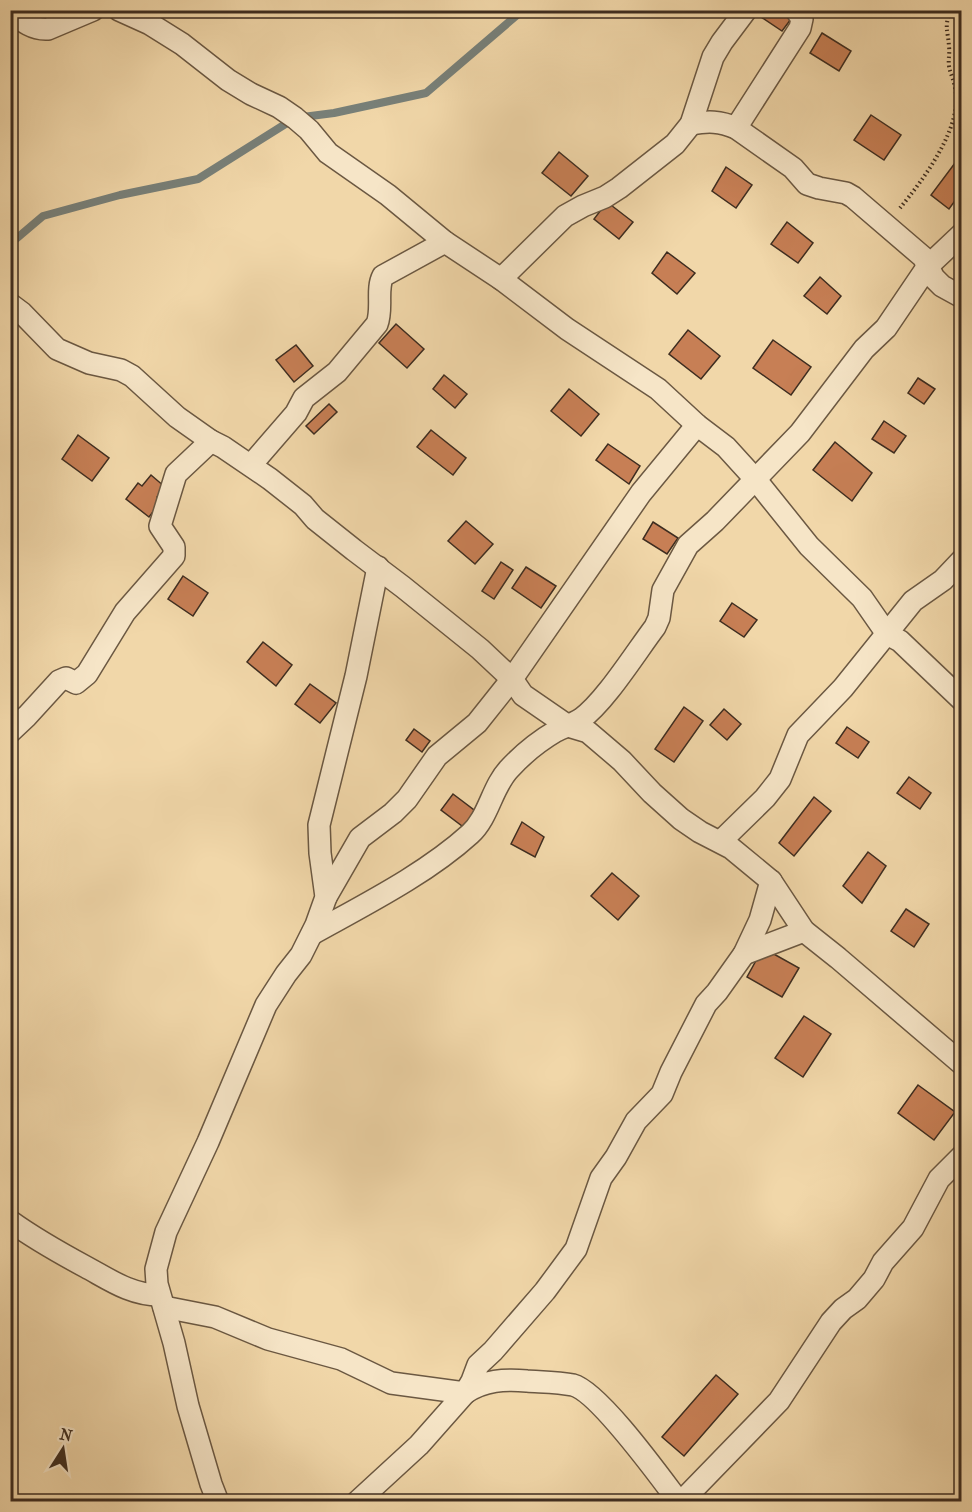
<svg xmlns="http://www.w3.org/2000/svg" width="972" height="1512" viewBox="0 0 972 1512" font-family="'IM FELL French Canon',serif">
	<style>
		.lines { fill: none; stroke-linecap: round; stroke-linejoin: round }
		.stream { stroke: #788079; stroke-width: 8 }
		.building { fill: #c77f55; stroke: #3e2d20; stroke-width: 1.5 }
		.minor-casing { stroke: #6b5842; stroke-width: 24 }
		.path { stroke: #3e2d20; stroke-width: 4; stroke-dasharray: 1.5 3; stroke-linecap: butt }
		.minor { stroke: #f6e5c7; stroke-width: 21 }
	</style>
	<rect width="100%" height="100%" fill="#f1d7a9"/>
	<filter id="stains"><feTurbulence type="fractalNoise" baseFrequency=".00333" numOctaves="4"/><feColorMatrix values="0 0 0 0 .2 0 0 0 0 .09 0 0 0 0 .02 0 0 0 .5 -.17"/></filter>
	<radialGradient id="worn" r=".72"><stop offset=".6" stop-color="#630" stop-opacity="0"/><stop offset="1" stop-color="#630" stop-opacity=".3"/></radialGradient>
	<g class="lines">
		<polyline class="stream" points="10,244 43,216 120,195 198,179 295,118 334,113 426,93 523,10"/>
	</g>
	<g class="building">
		<polygon points="766,10 788,10 794,15 782,31 761,17"/>
		<polygon points="822,33 851,51 839,71 810,53"/>
		<polygon points="871,115 901,135 884,160 854,140"/>
		<polygon points="559,152 588,176 571,196 542,173"/>
		<polygon points="955,163 962,167 962,191 949,209 931,195"/>
		<polygon points="726,167 752,185 736,208 712,191"/>
		<polygon points="607,202 633,222 619,239 594,219"/>
		<polygon points="787,222 813,243 798,263 771,244"/>
		<polygon points="667,252 695,273 677,294 652,273"/>
		<polygon points="820,277 841,296 827,314 804,296"/>
		<polygon points="396,324 424,349 407,368 379,343"/>
		<polygon points="688,330 720,356 701,379 669,354"/>
		<polygon points="773,340 811,367 791,395 753,368"/>
		<polygon points="296,345 313,366 294,382 276,360"/>
		<polygon points="444,375 467,394 455,408 433,389"/>
		<polygon points="918,378 935,389 924,404 908,393"/>
		<polygon points="569,389 599,414 581,436 551,411"/>
		<polygon points="329,404 337,412 314,434 306,426"/>
		<polygon points="884,421 906,436 894,453 872,439"/>
		<polygon points="431,430 466,458 453,475 417,447"/>
		<polygon points="78,435 109,458 92,481 62,459"/>
		<polygon points="835,442 872,473 852,501 813,470"/>
		<polygon points="608,444 640,466 629,484 596,460"/>
		<polygon points="151,475 165,487 157,497 162,500 149,517 126,499 138,483 142,486"/>
		<polygon points="466,521 493,544 475,564 448,541"/>
		<polygon points="653,522 678,538 667,554 643,539"/>
		<polygon points="501,562 513,570 494,599 482,591"/>
		<polygon points="526,567 556,586 541,608 512,588"/>
		<polygon points="183,576 208,593 193,616 168,599"/>
		<polygon points="732,603 757,620 744,637 720,621"/>
		<polygon points="263,642 292,665 276,686 247,662"/>
		<polygon points="310,684 336,703 320,723 295,704"/>
		<polygon points="684,707 703,721 674,762 655,749"/>
		<polygon points="724,709 741,724 727,740 710,725"/>
		<polygon points="847,727 869,742 858,758 836,743"/>
		<polygon points="414,729 430,741 422,752 406,740"/>
		<polygon points="909,777 931,793 920,809 897,793"/>
		<polygon points="453,794 478,813 466,829 441,810"/>
		<polygon points="814,797 831,811 794,856 779,843"/>
		<polygon points="522,822 544,837 535,857 511,844"/>
		<polygon points="962,827 962,841 955,837"/>
		<polygon points="868,852 886,866 862,903 843,886"/>
		<polygon points="612,873 639,896 618,920 591,896"/>
		<polygon points="906,909 929,924 914,947 891,931"/>
		<polygon points="763,948 799,968 782,997 747,977"/>
		<polygon points="804,1016 831,1034 803,1077 775,1058"/>
		<polygon points="918,1085 955,1112 934,1140 898,1113"/>
		<polygon points="716,1375 738,1394 684,1456 662,1437"/>
	</g>
	<g class="lines">
		<g class="minor-casing">
			<g id="minor">
				<polyline points="119,10 150,24 182,44 228,80 251,94 279,107 295,118 309,130 328,153 388,195 445,242 501,279 567,329 658,389 697,425 726,447 756,480 809,546 862,598 887,634 900,641 962,700"/>
				<path d="M10,11C22,21 32,30 48,29L93,10"/>
				<path d="M691,124C708,121 720,121 736,128L793,168L807,184L819,188L846,193L853,197L923,257L934,278L942,286L962,297"/>
				<polyline points="736,128 800,28 802,19 796,10"/>
				<polyline points="501,279 565,216 583,206 605,197 619,188 675,144 691,124 713,57 722,42 746,10"/>
				<polyline points="10,304 22,313 57,349 89,363 121,370 132,376 177,417 211,441 223,447 270,479 303,505 315,519 354,550 403,587 480,649 512,679 523,695 568,726 588,732 622,761 652,793 681,819 700,832 731,848 771,881 804,931 838,958 962,1064"/>
				<path d="M251,465L296,413L304,398L337,372L377,324C383,309 376,289 383,276L445,242"/>
				<polyline points="10,732 27,716 59,681 66,678 76,683 87,674 125,612 174,556 174,547 160,526 176,474 211,441"/>
				<polyline points="721,841 765,798 780,779 798,735 843,688 913,601 943,580 962,560"/>
				<polyline points="326,897 360,838 393,813 407,799 437,756 477,723 512,679 641,493 697,425"/>
				<path d="M312,934C364,905 426,874 470,834C489,817 492,786 510,768C523,754 539,741 556,731C564,727 573,724 581,719C605,702 636,652 655,627L659,618L663,590L688,545L715,521L800,433L864,349L886,328L928,266L962,234"/>
				<polyline points="744,954 804,931"/>
				<path d="M10,1221C35,1239 60,1253 86,1267C110,1280 131,1295 159,1295"/>
				<path d="M164,1307L215,1317L268,1339L341,1359L391,1383L465,1393C484,1380 505,1379 527,1381C542,1382 559,1382 573,1385C599,1392 660,1477 679,1502"/>
				<polyline points="218,1502 211,1484 188,1406 174,1343 157,1284 156,1269 166,1232 208,1142 266,1005 286,974 301,955 316,925 326,897 320,853 319,825 356,676 378,567"/>
				<polyline points="357,1502 419,1445 465,1393 472,1381 478,1365 493,1351 545,1291 576,1249 601,1178 616,1157 636,1121 662,1094 671,1072 706,1004 717,992 744,954 760,920 771,881"/>
				<polyline points="681,1502 779,1401 831,1322 843,1309 857,1299 874,1279 883,1262 913,1228 939,1179 962,1156"/>
			</g>
		</g>
		<path class="path" d="M900,208C923,180 964,126 955,88C954,80 950,73 949,66C948,59 950,53 949,47C948,29 944,30 950,10"/>
		<use href="#minor" class="minor"/>
	</g>
	<rect width="972" height="1512" fill="none" stroke="#f1d7a9" stroke-width="36"/>
	<rect x="12" y="12" width="948" height="1488" fill="none" stroke="#3e2d20" stroke-width="3"/>
	<rect x="18" y="18" width="936" height="1476" fill="none" stroke="#3e2d20" stroke-width="1.5"/>
	<g transform="translate(63 1449) rotate(12)" stroke="#f6e5c7" stroke-width="4.5" paint-order="stroke">
	<path d="M0-4.5L10 22L0 15L-10 22Z" fill="#3e2d20"/>
	<text y="-9" font-size="16" font-weight="bold" text-anchor="middle" fill="#3e2d20">N</text>
	</g>
	<rect width="100%" height="100%" filter="url(#stains)"/>
	<rect width="100%" height="100%" fill="url(#worn)"/>
</svg>
